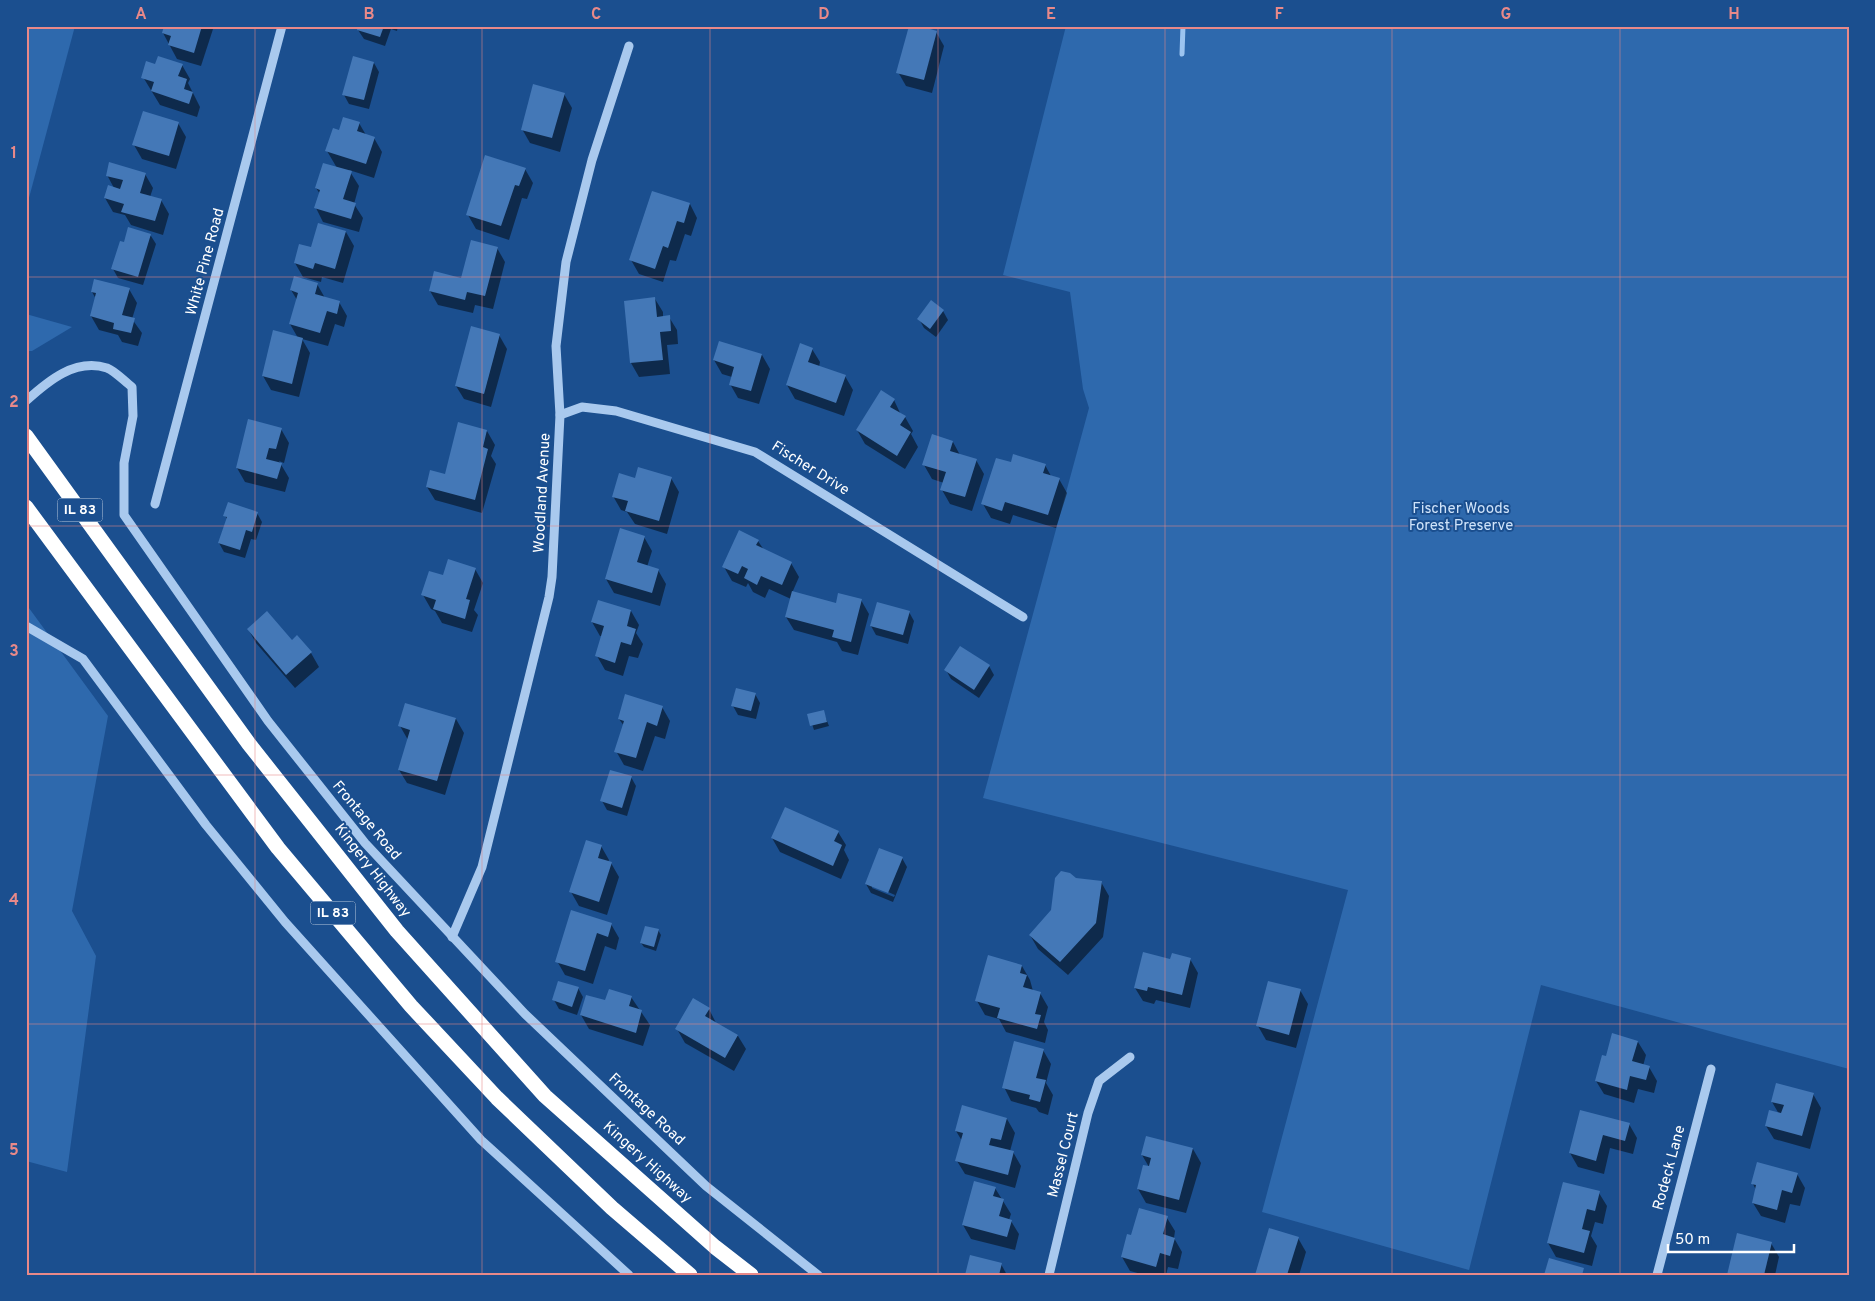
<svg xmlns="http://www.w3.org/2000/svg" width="1875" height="1301" viewBox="0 0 1875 1301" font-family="Overpass,sans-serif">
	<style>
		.green { fill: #2e69ad }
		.shadow { fill: #0007; fill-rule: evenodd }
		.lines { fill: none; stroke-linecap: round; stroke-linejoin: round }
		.stream { stroke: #9cc4f0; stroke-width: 5 }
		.building { fill: #4478b7 }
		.minor { stroke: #a9c9ee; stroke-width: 9 }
		.highway { stroke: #fff; stroke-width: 15 }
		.grid { fill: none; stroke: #e88989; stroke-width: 1; stroke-opacity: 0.55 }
		.labels { text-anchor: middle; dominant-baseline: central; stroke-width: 4; stroke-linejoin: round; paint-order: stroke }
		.shield { fill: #1b4f8f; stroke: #bbcadd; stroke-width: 1 }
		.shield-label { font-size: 14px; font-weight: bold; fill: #fff }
		.street-label { font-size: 15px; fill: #fff; stroke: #1b4f8f }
		.park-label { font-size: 15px; fill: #cfe3fa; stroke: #1b4f8f }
		.neatline { fill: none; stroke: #e88989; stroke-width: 2 }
		.grid-label { font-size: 16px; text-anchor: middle; font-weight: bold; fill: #e88989 }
	</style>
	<rect width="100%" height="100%" fill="#1b4f8f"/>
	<g class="green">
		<polygon points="26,26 75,26 26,209"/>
		<polygon points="1066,26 1849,26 1849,1069 1541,985 1469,1270 1262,1212 1348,890 983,798 1089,408 1083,389 1070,292 1003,275"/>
		<polygon points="26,314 72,327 32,351 26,351"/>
		<polygon points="26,604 108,716 72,911 96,956 67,1172 26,1161"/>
	</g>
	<g class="shadow">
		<polygon points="165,26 214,26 201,66 177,59 163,33"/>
		<polygon points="360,26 398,26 397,31 391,29 385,46 364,39 358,30"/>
		<polygon points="936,32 944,46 932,93 906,86 898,72"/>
		<polygon points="374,63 379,72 369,109 349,104 344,95"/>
		<polygon points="182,65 190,79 188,83 200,107 197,117 160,105 143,77 156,66"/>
		<polygon points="564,94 572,108 560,152 530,143 522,129"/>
		<polygon points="178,123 186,137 176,169 142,159 134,145"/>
		<polygon points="359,123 366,135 374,138 382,152 374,178 349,170 359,186 354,204 363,218 359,232 323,222 316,208 320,194 316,188 337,168 327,151 340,132"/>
		<polygon points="525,169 533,183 527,199 522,198 509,240 476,229 468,215"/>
		<polygon points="145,174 153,188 150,197 161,200 169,214 163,235 131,225 125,215 113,212 105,198 114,188 107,175"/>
		<polygon points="690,204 697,218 691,236 685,234 676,261 670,260 663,282 639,274 631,260"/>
		<polygon points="129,229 151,236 156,244 143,285 118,278 113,269 125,244"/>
		<polygon points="346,232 354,246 343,283 322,277 321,282 303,277 295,263 312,249"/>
		<polygon points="497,248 505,262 493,309 475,305 473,313 438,305 430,291 462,280"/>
		<polygon points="317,284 325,298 339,302 347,316 344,327 335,324 328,346 302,339 310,353 299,397 271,390 263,376 298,338 290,324 297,300 291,290"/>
		<polygon points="129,289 137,303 132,319 142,333 138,346 122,342 118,335 99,330 91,316 96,299 92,292"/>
		<polygon points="655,299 663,312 663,317 669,317 677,330 678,344 667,345 670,374 639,377 631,363 625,302"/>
		<polygon points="943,311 948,320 936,337 924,328 919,319"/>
		<polygon points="499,335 507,349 491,407 464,399 456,386"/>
		<polygon points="812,349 820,362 819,367 845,376 853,390 844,416 795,399 787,385"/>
		<polygon points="762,355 770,369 759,404 738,398 730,384 732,377 722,374 714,360"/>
		<polygon points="894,400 901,415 905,417 913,431 911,434 918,447 905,469 865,444 857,430"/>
		<polygon points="281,429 289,443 284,463 279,461 289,478 285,492 245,482 237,468"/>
		<polygon points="487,431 495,445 491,456 496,464 482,513 435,500 427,487 445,475"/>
		<polygon points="953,442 960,455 976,460 984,474 972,511 950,504 942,490 944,483 932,479 924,465"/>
		<polygon points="1011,464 1045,465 1051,476 1059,479 1067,493 1056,528 1013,515 1010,524 991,518 983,504"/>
		<polygon points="671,478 679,492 667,534 635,524 627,512 621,510 613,496 636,480"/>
		<polygon points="257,513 262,522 256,540 251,539 245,558 224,552 219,543 227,519 225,515"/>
		<polygon points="644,537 652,551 647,567 658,570 666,584 660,606 614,593 606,579"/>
		<polygon points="758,541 764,550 791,563 799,577 792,593 837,604 861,600 869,614 858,655 842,651 837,642 794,630 786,617 791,599 769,589 765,598 753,592 748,583 746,587 732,581 724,567"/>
		<polygon points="475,569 483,583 474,610 478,615 472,632 442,623 435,611 431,609 423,595 444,577"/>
		<polygon points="631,611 639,625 636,633 643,644 638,658 629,656 623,676 605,670 597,656 603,636 600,636 592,622"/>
		<polygon points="909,612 914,621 908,644 876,635 871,626"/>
		<polygon points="248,629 292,641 297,637 311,653 319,667 295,688 256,643"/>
		<polygon points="989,666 994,675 979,698 951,679 946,670"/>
		<polygon points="755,694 760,703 756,719 738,715 733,706"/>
		<polygon points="662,707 670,721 665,739 655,736 643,771 624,765 616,751 624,726 619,719"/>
		<polygon points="823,711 829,726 814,730 809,715"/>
		<polygon points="456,719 464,733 445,795 407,783 399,770 408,740 400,726"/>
		<polygon points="631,777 636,786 627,816 607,810 602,801"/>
		<polygon points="838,832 846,845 844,850 849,860 841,879 780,852 772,838"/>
		<polygon points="601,846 609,860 608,862 611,863 619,877 607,915 579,906 571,892"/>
		<path d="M902,858L907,867L893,902L871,893L866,884ZM872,885L895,895L894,897L872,888Z"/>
		<polygon points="1075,879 1101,882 1109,896 1103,937 1068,975 1038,949 1030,935 1052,911"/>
		<polygon points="572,912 611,924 619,938 616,950 605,946 593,984 565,975 557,961"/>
		<polygon points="658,930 661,935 656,951 644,947 641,943"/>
		<polygon points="1190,959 1198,973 1190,1008 1156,1000 1154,1004 1143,1001 1135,988 1171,960"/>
		<polygon points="1022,966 1030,980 1033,991 1040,993 1048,1007 1044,1022 1048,1030 1045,1043 1006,1032 999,1019 985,1015 977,1001"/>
		<polygon points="578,988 583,997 577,1015 559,1009 554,1000"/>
		<polygon points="1300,990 1308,1004 1296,1048 1266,1040 1258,1026"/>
		<polygon points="631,997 650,1025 643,1046 589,1029 581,1015 606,1002"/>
		<polygon points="709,1009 716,1023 738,1036 746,1049 734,1071 685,1043 677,1029"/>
		<polygon points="1638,1042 1646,1055 1643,1066 1649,1067 1657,1081 1654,1093 1638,1089 1634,1103 1604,1094 1596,1081 1606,1057"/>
		<polygon points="1043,1050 1051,1064 1046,1083 1053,1095 1048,1115 1039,1112 1036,1108 1011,1101 1004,1087"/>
		<polygon points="1813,1094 1821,1108 1810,1149 1774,1139 1766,1126 1779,1114 1772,1102"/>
		<polygon points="1581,1112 1629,1124 1637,1138 1633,1154 1610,1148 1604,1174 1578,1167 1570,1153"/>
		<polygon points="1007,1119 1015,1133 1010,1151 1013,1152 1021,1166 1015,1188 965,1174 957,1161 962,1141 956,1131"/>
		<polygon points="1193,1149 1201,1163 1186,1213 1146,1203 1138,1189 1149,1167 1142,1155"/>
		<polygon points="1797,1174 1805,1188 1800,1206 1790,1204 1785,1223 1761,1216 1753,1203 1756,1190 1753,1184"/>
		<polygon points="995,1188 1011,1214 1009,1220 1011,1221 1019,1234 1015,1250 971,1239 963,1225"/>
		<polygon points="1599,1193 1607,1206 1603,1224 1595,1222 1591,1236 1597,1246 1592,1266 1556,1257 1548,1243"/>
		<polygon points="1167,1218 1175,1231 1174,1238 1182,1252 1178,1269 1168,1267 1166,1275 1145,1275 1130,1271 1122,1257 1132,1236"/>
		<polygon points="1298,1238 1306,1252 1299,1275 1256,1275"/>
		<polygon points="1771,1243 1779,1257 1775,1275 1728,1275"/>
		<polygon points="1001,1264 1007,1275 966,1275"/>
	</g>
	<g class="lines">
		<polyline class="stream" points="1182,54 1183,26"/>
	</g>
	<g class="building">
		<polygon points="164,26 202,26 194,53 168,45 171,36 162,33"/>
		<polygon points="358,26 384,26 380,37 357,30"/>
		<polygon points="909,26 920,26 937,31 924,80 896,73"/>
		<polygon points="158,56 183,64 178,76 187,79 184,89 193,92 189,104 151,91 154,82 141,78 146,61 155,64"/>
		<polygon points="353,56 374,62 364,100 342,95"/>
		<polygon points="533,84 565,93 552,138 521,130"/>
		<polygon points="143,111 179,122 169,156 132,145"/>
		<polygon points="343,117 360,122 357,131 375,137 366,164 325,151 333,128 339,130"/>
		<polygon points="485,155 526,168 519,186 515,185 501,226 466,215"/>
		<polygon points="109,162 146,173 140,193 162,199 155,221 121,212 124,204 104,198 108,185 120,189 123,180 106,176"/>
		<polygon points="323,163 352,171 343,199 356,203 351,219 314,208 320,190 315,188"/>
		<polygon points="652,191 690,203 684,223 677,221 668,248 663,246 655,269 629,260"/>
		<polygon points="318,223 346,231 335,269 315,263 313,269 294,263 299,244 311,247"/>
		<polygon points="128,227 151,234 138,277 111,269 120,241 124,242"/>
		<polygon points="471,240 498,247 485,296 467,292 465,300 429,291 434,271 461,278"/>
		<polygon points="294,276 318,283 315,294 340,301 337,314 327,311 320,333 289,324 298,293 290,290"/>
		<polygon points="94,279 130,288 122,315 135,318 131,333 113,329 114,323 90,316 96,293 91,292"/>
		<polygon points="655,297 657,317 670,315 671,331 660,332 663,360 630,363 624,301"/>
		<polygon points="931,300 944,310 930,329 917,319"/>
		<polygon points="471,326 500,334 484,394 455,386"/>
		<polygon points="273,330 303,338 292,384 262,376"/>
		<polygon points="719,341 762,354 751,391 729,385 734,367 713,360"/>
		<polygon points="800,343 813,348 808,362 846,375 836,403 786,385"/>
		<polygon points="881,390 895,399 890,407 906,416 900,425 911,432 897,456 856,430"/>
		<polygon points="248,419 282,428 276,449 269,448 266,459 282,463 277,479 236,468"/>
		<polygon points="458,422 487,430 483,447 488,449 475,500 426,487 430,470 445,474"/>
		<polygon points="932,434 953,441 950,451 977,459 965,497 940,490 946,472 922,465"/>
		<polygon points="1013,454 1046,464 1043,473 1060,478 1048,515 1005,502 1002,511 981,504 996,458 1011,462"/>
		<polygon points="638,467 672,477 659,521 625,511 628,501 612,497 619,473 635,478"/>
		<polygon points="228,502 258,512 252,532 246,530 240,550 218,543 227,517 223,516"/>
		<polygon points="620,528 645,536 637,562 659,569 652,593 605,579"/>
		<polygon points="739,530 759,540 756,545 792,562 782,585 761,576 757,585 744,578 748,569 742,566 738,574 722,567"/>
		<polygon points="448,559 476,568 466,599 470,600 465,619 433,609 436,600 421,595 429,571 443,575"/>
		<polygon points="792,591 836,603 838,593 862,599 851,642 832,637 834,630 785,617"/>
		<polygon points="598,600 631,610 627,626 636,629 631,645 621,642 615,663 595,656 604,626 591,622"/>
		<polygon points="877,602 910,611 903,635 870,626"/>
		<polygon points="267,611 292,640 297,635 312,652 286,675 247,629"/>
		<polygon points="960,646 990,665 974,690 944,670"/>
		<polygon points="736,688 756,693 751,711 731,706"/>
		<polygon points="625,694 663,706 657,726 647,722 636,758 614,752 624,721 618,719"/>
		<polygon points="405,703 456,718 437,781 398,770 410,730 398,726"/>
		<polygon points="824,710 827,722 810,726 807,714"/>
		<polygon points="610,770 632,776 622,808 600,801"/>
		<polygon points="785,807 839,831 834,841 842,845 833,866 771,838"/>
		<polygon points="586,840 602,845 598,858 612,862 599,902 569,892"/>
		<polygon points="879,848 903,857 888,893 865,884"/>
		<polygon points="1061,871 1070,873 1076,878 1102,881 1096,923 1060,962 1029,935 1051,910 1055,878"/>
		<polygon points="571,910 612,923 608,937 597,933 585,971 555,962"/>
		<polygon points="645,926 659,929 654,947 640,943"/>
		<polygon points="1143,952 1170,959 1172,953 1191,958 1182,995 1148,987 1147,991 1134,988"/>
		<polygon points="988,955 1022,965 1020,973 1027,975 1023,987 1041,992 1035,1014 1041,1015 1037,1029 997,1018 1000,1008 975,1001"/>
		<polygon points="558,981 579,987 572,1007 552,1000"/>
		<polygon points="1268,981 1301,989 1289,1035 1256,1026"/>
		<polygon points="609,989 632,996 629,1006 642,1010 636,1033 580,1015 586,995 605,1000"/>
		<polygon points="693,998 710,1008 705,1016 738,1035 725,1058 675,1029"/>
		<polygon points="1612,1033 1638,1041 1632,1061 1650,1066 1646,1080 1630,1076 1627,1090 1595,1081 1602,1055 1606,1056"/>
		<polygon points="1014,1041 1044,1049 1036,1078 1046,1080 1040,1102 1029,1099 1030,1095 1002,1088"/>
		<polygon points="1776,1083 1814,1093 1802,1136 1765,1126 1769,1110 1781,1113 1784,1105 1771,1102"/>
		<polygon points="962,1105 1007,1118 1001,1140 991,1138 989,1145 1014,1151 1008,1175 955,1161 963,1133 955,1131"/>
		<polygon points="1580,1110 1630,1123 1625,1141 1603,1135 1596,1161 1569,1153"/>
		<polygon points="1146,1136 1193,1148 1179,1200 1137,1189 1143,1165 1149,1166 1151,1158 1141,1155"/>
		<polygon points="1757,1162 1798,1173 1792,1193 1782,1190 1777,1210 1752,1203 1756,1185 1751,1184"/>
		<polygon points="974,1181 996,1187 993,1196 1004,1199 999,1216 1012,1220 1007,1237 962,1225"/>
		<polygon points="1563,1182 1600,1191 1595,1211 1587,1209 1582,1229 1590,1231 1584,1253 1547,1243"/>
		<polygon points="1139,1208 1168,1216 1163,1234 1175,1238 1170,1256 1160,1253 1156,1267 1121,1257 1127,1234 1131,1235"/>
		<polygon points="1269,1228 1299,1237 1287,1275 1255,1275"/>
		<polygon points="1737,1233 1772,1242 1764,1275 1727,1275"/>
		<polygon points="970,1255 1002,1263 999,1275 965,1275"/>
		<polygon points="1549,1258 1584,1268 1582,1275 1544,1275"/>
	</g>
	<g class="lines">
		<g class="minor">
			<path d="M26,401C48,381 75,358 107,368C115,371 124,381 132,387L133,416L124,463V515L268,721L365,843L525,1014L706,1186L818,1275"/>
			<polyline points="560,415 582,407 616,411 755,452 1023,617"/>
			<polyline points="155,504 282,26"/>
			<polyline points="26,626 83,659 206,825 285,922 481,1140 629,1275"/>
			<polyline points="452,937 482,867 549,597 552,577 560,415 556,346 566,262 592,160 629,46"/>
			<polyline points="1049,1275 1088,1113 1099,1081 1130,1057"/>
			<polyline points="1657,1275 1711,1069"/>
		</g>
		<g class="highway">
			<polyline points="26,436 249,744 397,931 545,1096 715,1247 751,1275"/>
			<polyline points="26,507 278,848 411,1006 497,1098 612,1208 690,1275"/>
		</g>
	</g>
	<path class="grid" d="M255,26V1275M482,26V1275M710,26V1275M938,26V1275M1165,26V1275M1392,26V1275M1620,26V1275M26,277H1849M26,526H1849M26,775H1849M26,1024H1849"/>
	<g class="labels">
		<g class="shield">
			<rect x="57.5" y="498.5" width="45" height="23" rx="4"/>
			<rect x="310.5" y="901.5" width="45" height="23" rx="4"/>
		</g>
		<g class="shield-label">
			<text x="80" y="510">IL 83</text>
			<text x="333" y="913">IL 83</text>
		</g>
		<g class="street-label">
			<text transform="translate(206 262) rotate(-75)">White Pine Road</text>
			<text transform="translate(810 469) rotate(32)">Fischer Drive</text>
			<text transform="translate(543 493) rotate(-87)">Woodland Avenue</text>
			<text transform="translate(366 821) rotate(50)">Frontage Road</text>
			<text transform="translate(372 871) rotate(52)">Kingery Highway</text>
			<text transform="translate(646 1110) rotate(43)">Frontage Road</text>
			<text transform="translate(1064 1155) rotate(-76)">Massel Court</text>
			<text transform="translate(647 1163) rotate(42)">Kingery Highway</text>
			<text transform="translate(1670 1168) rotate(-75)">Rodeck Lane</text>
		</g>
		<g class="park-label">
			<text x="1461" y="509">Fischer Woods<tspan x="1461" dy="17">Forest Preserve</tspan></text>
		</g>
	</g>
	<rect width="1875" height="1301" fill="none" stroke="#1b4f8f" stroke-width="55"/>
	<path d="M1668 1244v8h126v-8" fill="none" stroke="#ffffff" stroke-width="2.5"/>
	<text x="1675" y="1244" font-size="15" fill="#ffffff" stroke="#1b4f8f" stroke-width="4" paint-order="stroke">50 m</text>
	<rect x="28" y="28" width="1820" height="1246" class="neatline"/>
	<g class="grid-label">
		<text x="141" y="19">A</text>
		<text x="369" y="19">B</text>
		<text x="596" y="19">C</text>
		<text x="824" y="19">D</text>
		<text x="1051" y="19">E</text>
		<text x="1279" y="19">F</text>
		<text x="1506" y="19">G</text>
		<text x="1734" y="19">H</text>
		<text x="14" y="158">1</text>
		<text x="14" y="407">2</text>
		<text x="14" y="656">3</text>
		<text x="14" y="905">4</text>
		<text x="14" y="1155">5</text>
	</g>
</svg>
